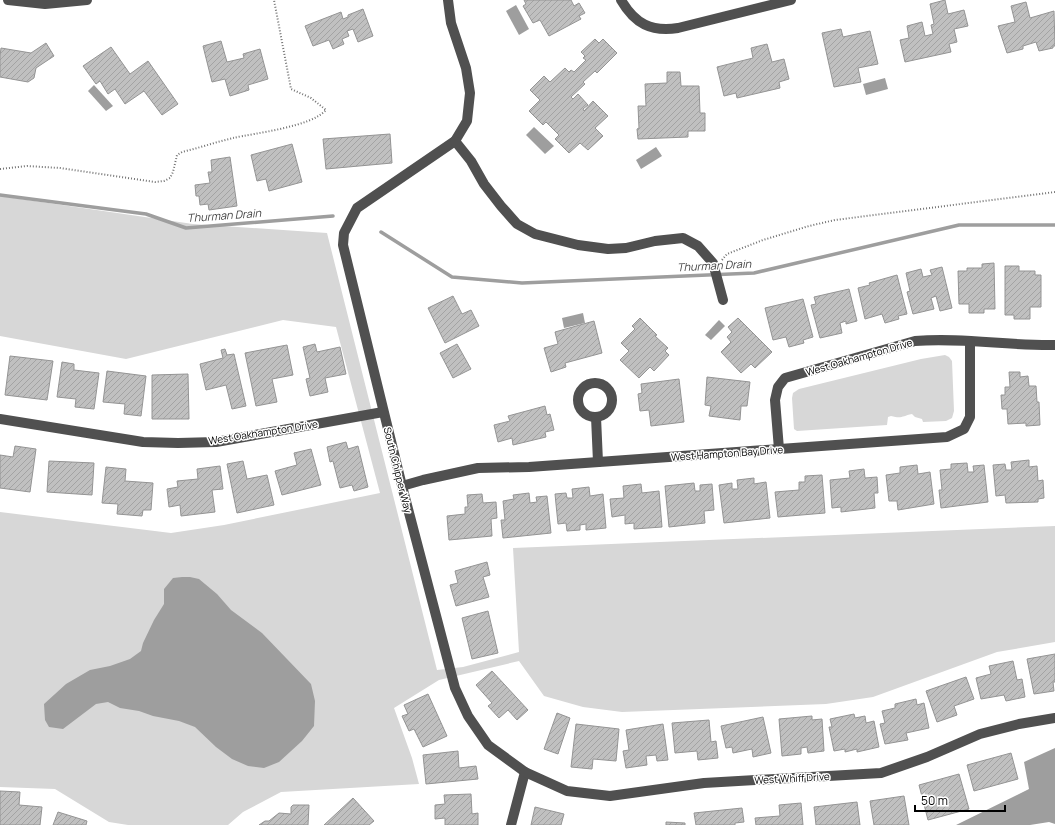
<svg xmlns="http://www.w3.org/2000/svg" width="1055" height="825" viewBox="0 0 1055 825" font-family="Manrope,sans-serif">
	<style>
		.green { fill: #d7d7d7 }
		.water { fill: #9e9e9e }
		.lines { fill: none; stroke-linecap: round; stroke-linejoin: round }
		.stream { stroke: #9e9e9e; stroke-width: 3.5 }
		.building { fill: url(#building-hatch); stroke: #949494 }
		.path { stroke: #727272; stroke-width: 2; stroke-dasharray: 1 2; stroke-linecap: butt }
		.minor { stroke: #505050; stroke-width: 10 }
		.labels { text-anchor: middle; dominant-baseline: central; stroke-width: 3; stroke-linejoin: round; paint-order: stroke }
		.street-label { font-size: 10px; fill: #000; stroke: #fff }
		.water-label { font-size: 11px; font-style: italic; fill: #3f3f3f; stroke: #fff }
	</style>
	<defs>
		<pattern id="building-hatch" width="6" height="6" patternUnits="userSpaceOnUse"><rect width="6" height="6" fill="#c0c0c0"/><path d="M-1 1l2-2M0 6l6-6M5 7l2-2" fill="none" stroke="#a3a3a3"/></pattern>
	</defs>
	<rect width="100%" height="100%" fill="#fff"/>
	<g class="green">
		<polygon points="0,196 193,224 327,233 437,670 463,667 519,652 513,548 1055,526 1055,642 997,652 873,697 826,704 622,712 583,707 544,696 519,661 439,680 394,708 412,758 419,784 281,792 243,812 228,825 128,825 109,822 55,789 0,787 0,512 171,533 224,525 380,493 336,327 283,320 126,359 0,336"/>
		<path d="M945,355L949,357L952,361L954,411L952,418L946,421L923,422L922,419L915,417L912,414C902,416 902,419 891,416L888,417L887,425L797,431L794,429L792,398L793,393L799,389L921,359Z"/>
	</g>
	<g class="water">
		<polygon points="516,5 529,29 519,35 506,11"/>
		<polygon points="885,78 888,89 866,95 863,84"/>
		<polygon points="94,85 113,106 106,111 88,91"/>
		<polygon points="534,127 554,146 545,154 526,135"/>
		<polygon points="656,147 662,156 641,169 636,160"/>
		<polygon points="583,313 585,323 564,328 562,318"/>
		<polygon points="719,320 725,326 711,340 705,335"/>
		<polygon points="182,577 190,577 199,579 217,594 231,610 262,633 311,684 315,701 314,726 302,741 279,762 264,768 248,766 232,759 216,747 195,727 179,721 153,716 139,711 120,708 108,702 96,704 63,729 49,727 45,720 44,704 66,684 90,670 110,666 130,659 141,651 143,643 154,620 164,604 164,589 173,578"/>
		<polygon points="1055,748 1055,824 1049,822 1030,825 956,825 1029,789 1024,762"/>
	</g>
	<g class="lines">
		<g class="stream">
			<polyline points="0,195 146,214 186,228 333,216"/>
			<polyline points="381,232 452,277 522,283 754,273 959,225 1055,225"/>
		</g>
	</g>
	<g class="building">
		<polygon points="524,0 571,0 574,6 579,3 585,13 579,16 581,19 549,36 540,20 533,23 523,6 526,4"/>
		<polygon points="945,0 948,14 964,10 968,26 954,29 957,42 949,44 951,52 905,62 900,40 909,38 907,26 922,22 925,36 933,34 931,25 934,24 930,4"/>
		<polygon points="1026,2 1030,18 1054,11 1055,46 1053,46 1053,48 1039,51 1036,42 1023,46 1023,49 1007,53 998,26 1015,22 1011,6"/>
		<polygon points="363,9 373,36 358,42 353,29 347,31 349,36 342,39 344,44 333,49 329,40 313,46 305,26 341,12 343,19 348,17 348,15"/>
		<polygon points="841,29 843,37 870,31 878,64 858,68 861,82 834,87 822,33"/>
		<polygon points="595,39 599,43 603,39 617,53 597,73 595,71 583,82 585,84 571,97 573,99 578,94 588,105 583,109 584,111 593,101 608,116 595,128 603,136 588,150 580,143 569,153 555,139 559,135 546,122 543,125 529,111 540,100 530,90 544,76 550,82 565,68 569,72 571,70 574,72 586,60 583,58 585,56 581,52"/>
		<polygon points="221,41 227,62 244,58 243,54 260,49 268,79 248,85 249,90 230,96 225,79 212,82 203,46"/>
		<polygon points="46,43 54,56 36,68 34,78 28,82 0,77 0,56 1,48 31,53"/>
		<polygon points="767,44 772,62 784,59 789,79 779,82 780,88 737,98 736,93 724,96 717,67 753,58 751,48"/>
		<polygon points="111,47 130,74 148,61 178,104 162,115 144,91 125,104 115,89 108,94 100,81 96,84 83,66"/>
		<polygon points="667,72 680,72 681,86 699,86 700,113 705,113 705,131 688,131 688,137 638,139 637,129 639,128 638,106 646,106 645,84 667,83"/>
		<polygon points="390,134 392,163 326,169 323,139"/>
		<polygon points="292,144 302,182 269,191 266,179 257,181 251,155"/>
		<polygon points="230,157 237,206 209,210 208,204 200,205 199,196 196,196 195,185 210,183 208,172 212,172 211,160"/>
		<polygon points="994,263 995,309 984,309 984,313 969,313 969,304 959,304 958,271 967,271 967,268 982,268 982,264"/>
		<polygon points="1005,266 1019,266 1019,271 1035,271 1035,275 1041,275 1041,307 1030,307 1030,319 1014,319 1014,315 1005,315"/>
		<polygon points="942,267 952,308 940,311 936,296 931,298 934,309 913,314 907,292 910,291 906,273 921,269 923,277 932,275 930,270"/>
		<polygon points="897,275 907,314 898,316 899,319 885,323 882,314 865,319 858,288 870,285 869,283"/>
		<polygon points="849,289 857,321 846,324 846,321 840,323 842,333 820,338 811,305 816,304 814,297"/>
		<polygon points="453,296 462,314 471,310 479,326 445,343 428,308"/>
		<polygon points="803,299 813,337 803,340 804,343 789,347 786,337 773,340 765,308"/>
		<polygon points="640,318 657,335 655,336 668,348 665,351 669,355 654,371 650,367 639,378 620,360 629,351 621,343 635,329 632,326"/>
		<polygon points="738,318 772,352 755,368 751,364 741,373 721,352 731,342 727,337 732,332 728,327"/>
		<polygon points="594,321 602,353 565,363 566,367 551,372 544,348 558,344 555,332"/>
		<polygon points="315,344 317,352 340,347 346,374 325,378 328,392 310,396 306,379 310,378 303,347"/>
		<polygon points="457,344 471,369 453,378 440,353"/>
		<polygon points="287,345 293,375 272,379 277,402 256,406 245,353"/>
		<polygon points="225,349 227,355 234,354 246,406 232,409 226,385 206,390 200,364 223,358 221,350"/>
		<polygon points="10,356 53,361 47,400 5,395"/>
		<polygon points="62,362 74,364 74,370 99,373 94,409 75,407 76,399 57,397"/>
		<polygon points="107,371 146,376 141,416 124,414 125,404 103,402"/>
		<polygon points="1009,372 1020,372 1020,377 1028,376 1029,386 1036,386 1037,402 1039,402 1040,425 1026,426 1026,423 1008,424 1007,409 1002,409 1001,395 1005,395 1005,387 1010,387"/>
		<polygon points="188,374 189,419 152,419 152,375"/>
		<polygon points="707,377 750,382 747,406 741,406 740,420 709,416 711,406 705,405"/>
		<polygon points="679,379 684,422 651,426 649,410 640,411 638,394 642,393 641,384"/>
		<polygon points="545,406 547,415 550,414 554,430 545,432 546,437 513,445 512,438 498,442 494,425 510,421 508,416"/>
		<polygon points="346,442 348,449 358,446 368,487 354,491 352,485 340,488 333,461 330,462 327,447"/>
		<polygon points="15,446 36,449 30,492 0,488 0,455 13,457"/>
		<polygon points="311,449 321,485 282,495 275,471 297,465 294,453"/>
		<polygon points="1029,460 1029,467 1037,466 1038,481 1043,480 1044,498 1038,499 1038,502 1006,503 1005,495 996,496 993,465 1005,464 1006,470 1012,470 1011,462"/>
		<polygon points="49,461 94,463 92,495 47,492"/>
		<polygon points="243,461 247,479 267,475 274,505 237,513 227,464"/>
		<polygon points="967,463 968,472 974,472 973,466 984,465 988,502 941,508 939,490 942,490 940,470 951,469 951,464"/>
		<polygon points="917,465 918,474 930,472 934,504 898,510 897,501 889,501 886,475 900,473 900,467"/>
		<polygon points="220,466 223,489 212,490 215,512 181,516 180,505 169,507 167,489 178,487 177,481 198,479 197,469"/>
		<polygon points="106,467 126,469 125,481 153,483 151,510 143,510 142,516 117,514 118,504 102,503"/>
		<polygon points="864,469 865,478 877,477 878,493 874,493 875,508 841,512 841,507 832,508 830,480 850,478 849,471"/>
		<polygon points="822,475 825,513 778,517 775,492 799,490 799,482 805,482 805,476"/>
		<polygon points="754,478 754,484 766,482 770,518 724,523 719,485 732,483 732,489 738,489 737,480"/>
		<polygon points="694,483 695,491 700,491 700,485 712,484 714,510 704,511 705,523 669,527 665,486"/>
		<polygon points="641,484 642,493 659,491 662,527 634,529 634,523 625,524 625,515 612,517 610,499 624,498 623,486"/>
		<polygon points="589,487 590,496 603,494 606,528 586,530 586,524 580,525 580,530 567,531 566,523 558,524 555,494 566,493 567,498 573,498 572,489"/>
		<polygon points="529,493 530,503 537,502 536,497 547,496 551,533 503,538 501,520 505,520 503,501 514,499 513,495"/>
		<polygon points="482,494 483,503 496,502 497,518 491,519 492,536 449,540 447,516 465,514 465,507 468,507 467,495"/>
		<polygon points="487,562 490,575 483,577 489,597 456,606 450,585 458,583 455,571"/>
		<polygon points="488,611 498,653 472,659 462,618"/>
		<polygon points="1055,654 1055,682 1053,682 1054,691 1034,694 1027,659"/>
		<polygon points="1013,661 1017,680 1022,679 1025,697 1006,701 1004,695 981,699 976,678 991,674 989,666"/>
		<polygon points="492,671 528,710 517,720 508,710 499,718 488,706 492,703 476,685"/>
		<polygon points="966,677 974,699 954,706 957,715 937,722 926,691"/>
		<polygon points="428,694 447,736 423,747 414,729 409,731 402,716 408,714 404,705"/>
		<polygon points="916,699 917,705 924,703 929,728 906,733 908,740 885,744 880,724 885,723 882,711 895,708 895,704"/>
		<polygon points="557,713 570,718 558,754 544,749"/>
		<polygon points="854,714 855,718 865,716 866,723 874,721 879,747 857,752 857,749 845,752 845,749 834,751 829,727 832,727 830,719"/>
		<polygon points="812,716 812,720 822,719 824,751 808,753 807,747 801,748 801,754 782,756 779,719"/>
		<polygon points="763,717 771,753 753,757 752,749 733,753 732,747 726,748 721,726"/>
		<polygon points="709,720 711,742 716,741 718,758 698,760 697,751 675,753 672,723"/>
		<polygon points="576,724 619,729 616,761 593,759 592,769 571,767"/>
		<polygon points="663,724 668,760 657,761 656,755 646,756 647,765 626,768 623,751 629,750 626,730"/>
		<polygon points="458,751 459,768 476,766 478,779 426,784 423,755"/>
		<polygon points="1011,753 1018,779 974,791 967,765"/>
		<polygon points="959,774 969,809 928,820 919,785"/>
		<polygon points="0,791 20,792 19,805 42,807 40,825 0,825"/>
		<polygon points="471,794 472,814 478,813 478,825 445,825 445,818 435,819 435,805 445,804 444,795"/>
		<polygon points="904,796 909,825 874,825 870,801"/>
		<polygon points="353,798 374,821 369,825 324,825"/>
		<polygon points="857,802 860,825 816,825 814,807"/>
		<polygon points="801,803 803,825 756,825 755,818 780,816 779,805"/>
		<polygon points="293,805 309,805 308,825 259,825 265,821 269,821 279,813 291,814 291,807"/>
		<polygon points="535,807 564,814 561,825 531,825"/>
		<polygon points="742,808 744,822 735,823 735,825 696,825 694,813"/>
		<polygon points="58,812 87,821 86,825 53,825"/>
		<polygon points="666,822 685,823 685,825 666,825"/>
	</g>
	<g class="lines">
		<g class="path">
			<path d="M0,169L27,166L60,168L155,182L164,181L170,178L173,172L177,155L182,152C199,148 216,142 233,138C255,133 311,127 326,110L311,98L291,89L274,0"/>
			<polyline points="722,260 727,254 763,240 809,226 835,220 1055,192"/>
		</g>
		<g class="minor">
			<polyline points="8,0 45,4 87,0"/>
			<polyline points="448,0 451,23 466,68 470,93 467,121 455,141 357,208 344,233 343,245 402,486 455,688 468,716 488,745 525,772 511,825"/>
			<path d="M621,0C635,24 651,32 678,28L791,0"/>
			<polyline points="455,141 471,161 484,184 501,206 517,224 535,234 578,245 608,249 626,248 655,241 683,238 698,246 713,263 723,300"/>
			<circle cx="595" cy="400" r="17"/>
			<polyline points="596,417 598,462"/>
			<polyline points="0,419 143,442 178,443 216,442 383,412"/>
			<path d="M779,449L775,400L778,387L785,378L915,341C962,337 1008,346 1055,345"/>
			<polyline points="402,486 423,480 478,468 529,467 947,437 964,429 970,417 970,342"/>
			<polyline points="525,772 567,791 610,796 704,783 881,773 927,757 980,734 1019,724 1055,718"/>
		</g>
	</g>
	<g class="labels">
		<g class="street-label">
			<text transform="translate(859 357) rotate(-16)">West Oakhampton Drive</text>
			<text transform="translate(263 432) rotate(-9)">West Oakhampton Drive</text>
			<text transform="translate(727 453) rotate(-4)">West Hampton Bay Drive</text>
			<text transform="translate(398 470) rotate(76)">South Chipper Way</text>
			<text transform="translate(792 778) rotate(-3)">West Whiff Drive</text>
		</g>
		<g class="water-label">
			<text transform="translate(224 215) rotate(-4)">Thurman Drain</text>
			<text transform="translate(714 265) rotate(-3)">Thurman Drain</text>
		</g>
	</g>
	<path d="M915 805v6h90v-6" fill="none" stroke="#000000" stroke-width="2"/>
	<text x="921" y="805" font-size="12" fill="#000000" stroke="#ffffff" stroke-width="3" paint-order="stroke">50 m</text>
</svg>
